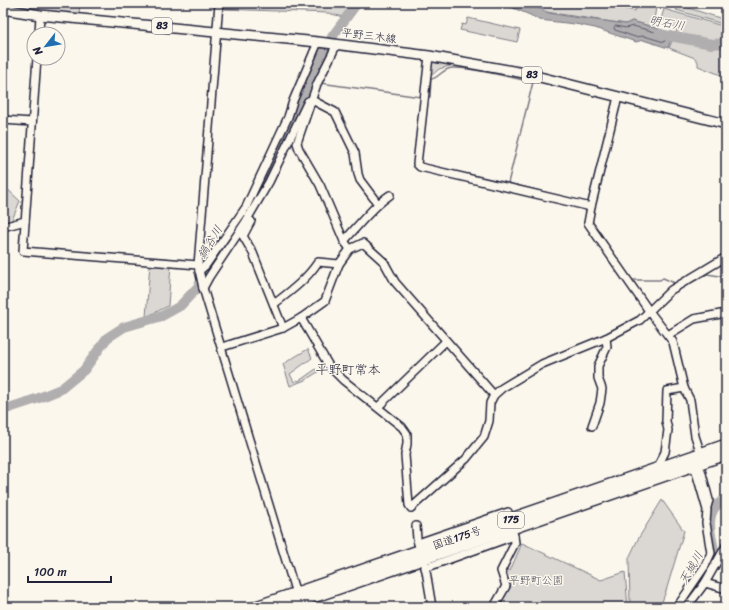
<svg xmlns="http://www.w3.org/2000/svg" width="729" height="610" viewBox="0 0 729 610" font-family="Sriracha,'Klee One',sans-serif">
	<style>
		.green { fill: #dbd8d3; stroke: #7e7d87 }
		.water { fill: #b1aeb0; stroke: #787681 }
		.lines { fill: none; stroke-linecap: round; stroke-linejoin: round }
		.shore { stroke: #5b5a6a; stroke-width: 1 }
		.stream { stroke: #787681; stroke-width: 1.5 }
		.river { stroke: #b1aeb0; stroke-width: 10 }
		.minor-tunnel { stroke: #d0ccc9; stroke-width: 7; stroke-dasharray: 7 3.5; stroke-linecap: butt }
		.minor-casing { stroke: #22223b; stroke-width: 10 }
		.major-casing { stroke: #22223b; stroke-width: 12 }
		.highway-casing { stroke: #22223b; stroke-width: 14 }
		.minor { stroke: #fbf7ec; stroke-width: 7 }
		.major { stroke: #fbf7ec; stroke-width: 9 }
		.highway { stroke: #fbf7ec; stroke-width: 11 }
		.labels { text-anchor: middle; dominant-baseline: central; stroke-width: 3; stroke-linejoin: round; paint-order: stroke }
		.shield { fill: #fbf7ec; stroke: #636270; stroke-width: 1 }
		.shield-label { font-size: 10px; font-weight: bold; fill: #22223b }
		.street-label { font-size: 11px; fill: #22223b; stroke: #fbf7ec }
		.park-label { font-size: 11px; fill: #505061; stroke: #fbf7ec }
		.water-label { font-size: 12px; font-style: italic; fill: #545364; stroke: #fbf7ec }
		.quarter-label { font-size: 13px; fill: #22223b; stroke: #fbf7ec }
	</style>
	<rect width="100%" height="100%" fill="#fbf7ec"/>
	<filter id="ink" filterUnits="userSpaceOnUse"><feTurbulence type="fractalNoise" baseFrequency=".025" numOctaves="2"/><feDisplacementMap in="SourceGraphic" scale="8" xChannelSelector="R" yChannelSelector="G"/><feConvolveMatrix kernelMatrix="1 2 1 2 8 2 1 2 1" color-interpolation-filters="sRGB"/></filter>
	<g filter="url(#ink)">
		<g class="green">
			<polygon points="9,3 80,3 79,14 47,11 9,5"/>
			<polygon points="224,3 349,3 350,6 343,17 328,13 223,9"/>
			<polygon points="518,3 601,3 635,11 639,3 656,7 653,27 632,21 626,24 546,12 533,6 523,5"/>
			<polygon points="679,5 726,20 726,25 676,10"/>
			<polygon points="664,9 726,27 726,77 698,66 698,62 695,58 669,48 677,30 669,21 661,19"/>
			<polygon points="468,18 520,30 517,42 460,30 462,24 466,25"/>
			<polygon points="431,62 453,65 439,69 431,76 430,72"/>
			<polygon points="3,185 20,201 12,220 3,223"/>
			<polygon points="150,263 171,265 168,306 146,317"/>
			<polygon points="308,349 312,358 290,374 294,382 298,380 299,381 316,369 318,372 305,380 290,386 283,364"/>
			<polygon points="662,500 684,531 666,591 660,607 630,607 629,558 638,539"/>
			<polygon points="522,543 601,580 625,572 628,607 497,607 505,593 504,572 506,568 510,571"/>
		</g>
		<g class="water">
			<polygon points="349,3 363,3 347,21 343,17 349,6"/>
			<path d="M501,3C512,3 524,3 534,6C539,7 543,11 549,13C574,18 600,20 626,24L632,21L673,33L668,48L643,40L636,42L595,28L575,24L539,20L530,15Z"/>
		</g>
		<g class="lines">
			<polygon class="shore" points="616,26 626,28 633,26 666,35 667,37 664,42 644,36 635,37 615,30 614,28"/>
			<g class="stream">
				<polyline points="320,83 421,97"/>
				<path d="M427,97H430L431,79C439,78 442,69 452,68C475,67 510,78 533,82L508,183L568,198"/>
				<polyline points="593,204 595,205 592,221 614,254"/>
				<polyline points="631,280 660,280 663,278 677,284"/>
				<polyline points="685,286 707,274 726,277"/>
			</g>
			<g class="river">
				<polyline points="659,34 712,44 726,43"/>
				<polyline points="3,410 39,398 61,389 84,370 107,338 124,327 162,316 180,306 197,288 213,262 242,220 262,185 319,62 332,37 357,3"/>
				<path d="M682,607L700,583L715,553C710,535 703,507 726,500"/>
			</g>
			<polyline class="minor-tunnel" points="694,446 697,458"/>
			<g class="minor-casing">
				<g id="minor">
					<polyline points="219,3 198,265 203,288 297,597"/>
					<polyline points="39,34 40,15"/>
					<polyline points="337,44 317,84 297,143 299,149 320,185 344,241 350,249"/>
					<polyline points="429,56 417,164 420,167 591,207"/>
					<polyline points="37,58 23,251 198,265"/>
					<polyline points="618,97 591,207 588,223 649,311 673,342 684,388 690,400 695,436 701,454"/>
					<polyline points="3,120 32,122"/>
					<polyline points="251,221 243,236 253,253 283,328"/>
					<polyline points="3,227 25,221"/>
					<path d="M344,241C359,225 372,207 390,195"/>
					<polyline points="199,271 206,265 246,207 288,117 293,101 318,42"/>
					<polyline points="203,288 209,277 245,223 269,182 308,101 312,100 335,112 355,153 358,174 360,180 378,204"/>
					<path d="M274,304C291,291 306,280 318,262L339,264"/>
					<polyline points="301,318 329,366 343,380 402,427 407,434 407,444 405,455 409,505 411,508 466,459 484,437 489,421 490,403 494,395 502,388 542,364 606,338 640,320 671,290 726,257"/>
					<polyline points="668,335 694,319 726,313"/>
					<polyline points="222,347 283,328 301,318 325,301 339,264 350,249 363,243 384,262 395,282 494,395"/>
					<polyline points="378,407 446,341"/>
					<polyline points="592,426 600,403 602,389 598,378 598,366 607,347 606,338"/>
					<polyline points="661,467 660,462 665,452 668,430 666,421 667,391 684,388"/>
					<polyline points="701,470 709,500 707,507"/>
					<polyline points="416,526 417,539 419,547"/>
					<polyline points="418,543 508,512 510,520"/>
					<polyline points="425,565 432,607"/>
					<polyline points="425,568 514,536 512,529"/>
					<polyline points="705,583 726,589"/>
					<polyline points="494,607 506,586 501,571 515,543 514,536"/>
					<polyline points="677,607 705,566 711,553 706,523 707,510 694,465"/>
					<polyline points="687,607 705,583 726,546"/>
				</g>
			</g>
			<g class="major-casing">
				<polyline id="major" points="3,9 40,15 318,42 429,56 524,73 726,124"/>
			</g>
			<g class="highway-casing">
				<g id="highway">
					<polyline points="256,607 726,445"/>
					<polyline points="284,607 726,454"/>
				</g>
			</g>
			<use href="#minor" class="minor"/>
			<use href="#major" class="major"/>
			<use href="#highway" class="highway"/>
		</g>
	</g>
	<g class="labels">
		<g class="shield">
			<rect x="152" y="18" width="20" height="16" rx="3"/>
			<rect x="522" y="67" width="20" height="16" rx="3"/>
			<rect x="498" y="512" width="26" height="16" rx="3"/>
		</g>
		<g class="shield-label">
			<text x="162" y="26">83</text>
			<text x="532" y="75">83</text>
			<text x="511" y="520">175</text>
		</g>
		<g class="street-label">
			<text transform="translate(369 36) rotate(7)">平野三木線</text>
			<text transform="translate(457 538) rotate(-19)">国道175号</text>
		</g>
		<g class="park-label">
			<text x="536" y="580">平野町公園</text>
		</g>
		<g class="water-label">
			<text transform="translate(667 23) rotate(10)">明石川</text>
			<text transform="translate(210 242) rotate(-58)">鍋谷川</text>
			<text transform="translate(691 568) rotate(-60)">天城川</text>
		</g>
		<g class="quarter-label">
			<text x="348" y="369">平野町常本</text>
		</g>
	</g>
	<rect width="729" height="610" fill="none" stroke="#fbf7ec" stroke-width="16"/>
	<rect x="8" y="8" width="713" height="594" fill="none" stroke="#22223b" stroke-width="1.5" filter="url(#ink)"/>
	<g transform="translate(46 46) rotate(239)"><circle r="19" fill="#fbf7ec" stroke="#a4a2a5"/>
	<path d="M0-3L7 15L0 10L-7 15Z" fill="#1f6fb2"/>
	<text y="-6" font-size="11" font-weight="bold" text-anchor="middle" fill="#22223b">N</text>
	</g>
	<path d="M28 576v6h83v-6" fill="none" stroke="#22223b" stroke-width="2"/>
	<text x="34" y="576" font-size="12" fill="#22223b" stroke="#fbf7ec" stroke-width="3" paint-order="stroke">100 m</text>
</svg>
